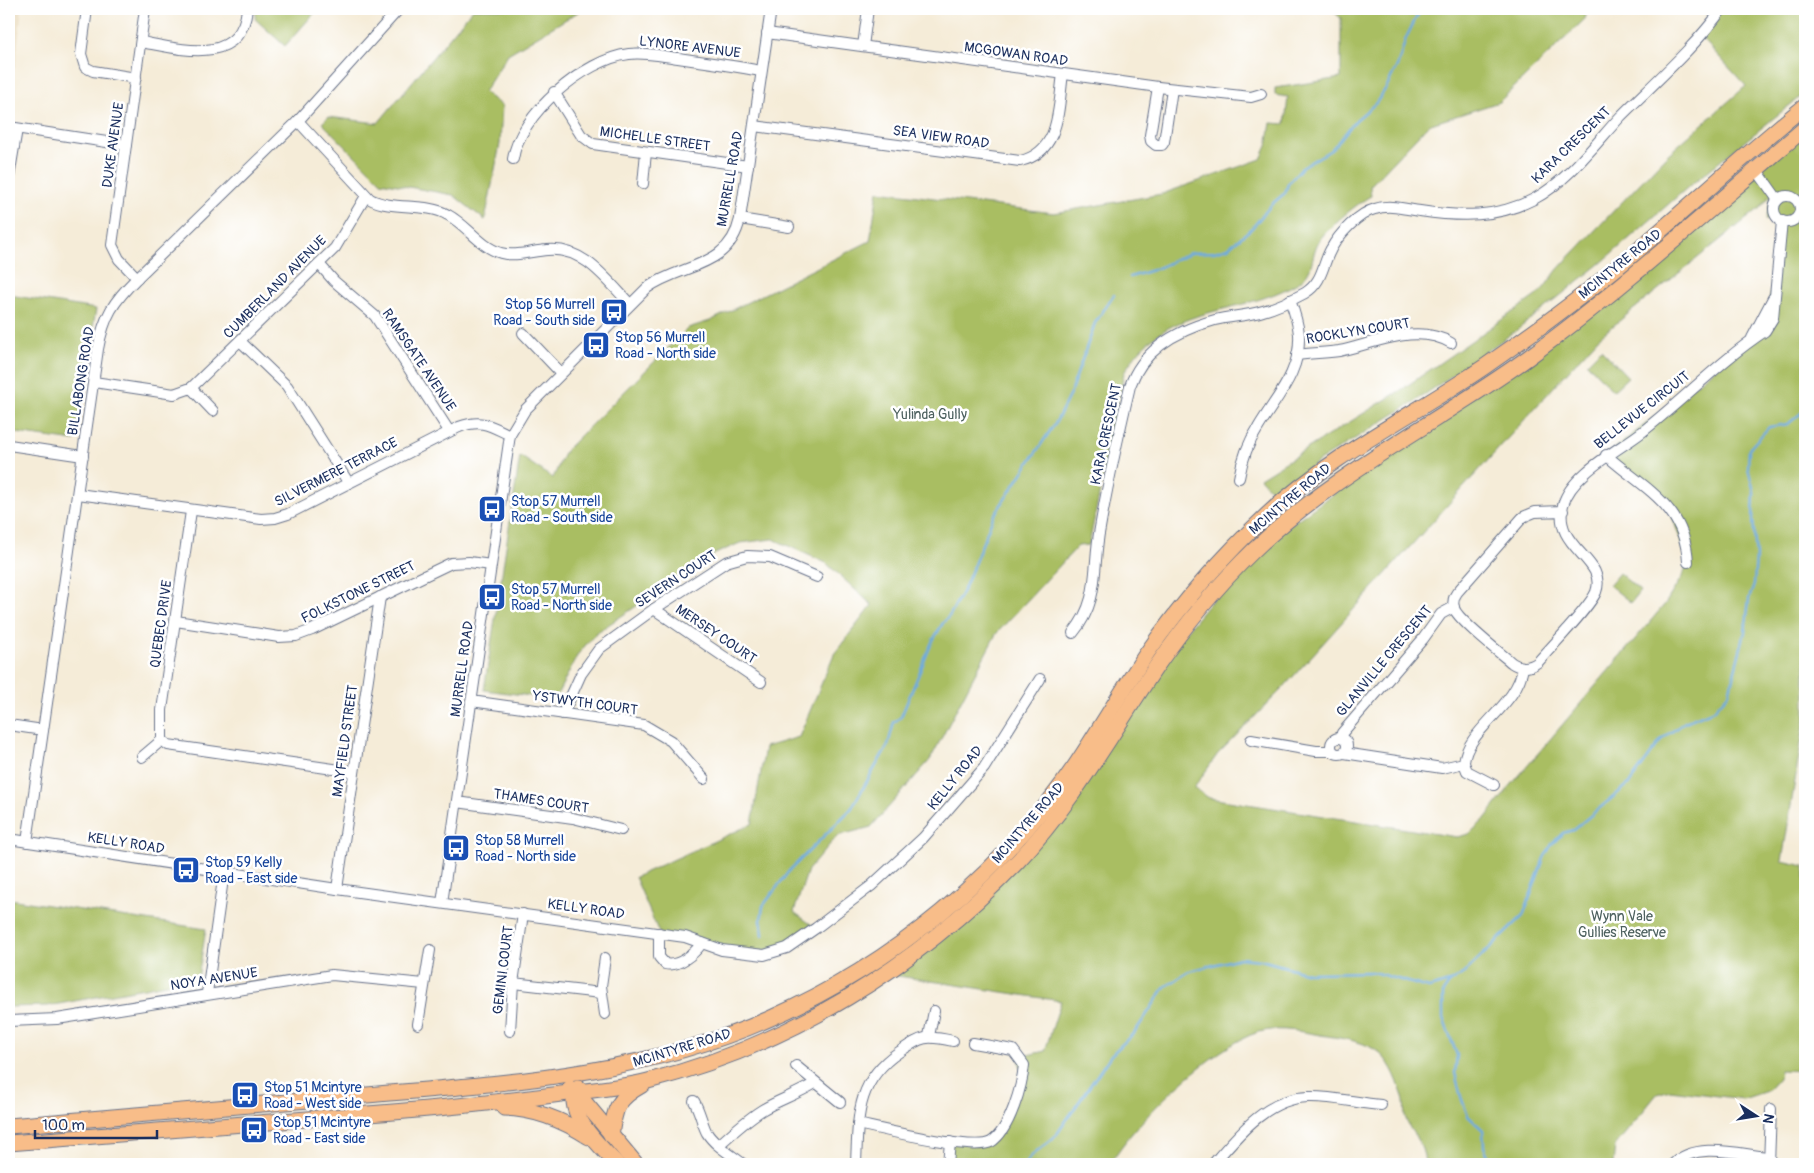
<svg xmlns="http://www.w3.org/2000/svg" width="1814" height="1173" viewBox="0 0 1814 1173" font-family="Pangolin,sans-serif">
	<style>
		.built { fill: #e8d9ba }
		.green { fill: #a9be62; stroke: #627660; fill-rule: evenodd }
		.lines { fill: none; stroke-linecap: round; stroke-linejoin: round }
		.stream { stroke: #6eabdf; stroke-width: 2.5 }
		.minor-casing { stroke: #677189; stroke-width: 12 }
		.primary-casing { stroke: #677189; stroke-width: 17 }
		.minor { stroke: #fff; stroke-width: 10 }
		.primary { stroke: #f8bd89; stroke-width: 15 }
		.labels { text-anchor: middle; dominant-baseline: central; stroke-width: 5; stroke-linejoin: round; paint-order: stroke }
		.street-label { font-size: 14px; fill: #1b2f5e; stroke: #fff }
		.transit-label { font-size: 14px; fill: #164399; stroke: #fff; text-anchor: start }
		.park-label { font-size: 14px; fill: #4d615f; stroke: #fff }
	</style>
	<rect width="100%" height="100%" fill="#fff"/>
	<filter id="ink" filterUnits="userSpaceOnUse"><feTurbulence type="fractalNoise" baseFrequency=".02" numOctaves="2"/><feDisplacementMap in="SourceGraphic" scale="10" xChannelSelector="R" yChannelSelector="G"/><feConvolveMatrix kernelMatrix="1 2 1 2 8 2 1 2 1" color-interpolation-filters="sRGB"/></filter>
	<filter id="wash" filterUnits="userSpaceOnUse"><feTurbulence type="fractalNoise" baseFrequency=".0096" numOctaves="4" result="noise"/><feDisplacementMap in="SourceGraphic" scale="20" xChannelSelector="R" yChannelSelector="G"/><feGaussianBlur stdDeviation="1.12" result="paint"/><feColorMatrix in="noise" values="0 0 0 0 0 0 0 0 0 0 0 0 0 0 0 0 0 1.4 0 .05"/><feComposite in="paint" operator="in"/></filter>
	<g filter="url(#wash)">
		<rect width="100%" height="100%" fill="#f5ecd8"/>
		<polygon class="built" points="9,9 22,9 15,67 9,66"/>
		<g class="green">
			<polygon points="256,9 318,9 285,46 255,19"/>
			<polygon points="473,9 583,9 508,54 484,92 502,106 500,144 485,220 453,195 381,182 322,123 328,117 378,123"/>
			<path d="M1330,9H1588L1585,19L1499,102L1428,125L1370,186L1371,196C1359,202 1326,229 1319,241C1309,259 1316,273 1294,285C1234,318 1162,303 1124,373L1089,545L1078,546L996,634L930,760L871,827L837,836L808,870L794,912L816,928L787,948L756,955L659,933L635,877L752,824L765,747L799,737L834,654L872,605L826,563L773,539L740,543L715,554L596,633L578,654L555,699L484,690L520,456L553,478L565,451L688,328L710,321L870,241L878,191L1054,213L1162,194L1261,159L1267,146L1271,123L1285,124L1288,97L1275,95V88L1341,78V18Z"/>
			<polygon points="1722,9 1805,9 1805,93 1687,188 1600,264 1517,330 1417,400 1319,461 1276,495 1260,478 1401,390 1540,293 1558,269 1666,156 1746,86 1699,35"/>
			<path d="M1805,128V719L1782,861L1805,866V1071L1780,1070L1779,1078L1767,1091L1743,1099L1670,1090L1657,1094L1615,1146L1613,1164H1425C1424,1141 1409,1133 1405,1116C1404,1109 1405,1103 1403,1097C1388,1050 1375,1043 1327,1036C1306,1033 1281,1026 1259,1032C1214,1045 1133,1123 1110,1164H948L950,1142L973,1145L997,1136L1023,1082L1019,1057L1045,1051L1061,1001L885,974L1021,858L1157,666L1254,550L1493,382ZM1772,194L1766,219L1782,221L1768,309L1751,340L1606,455L1670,510L1688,562L1683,575L1665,604L1512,784L1484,820L1469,834L1457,837L1209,798L1194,788L1217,755L1282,689L1598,338L1760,208Z"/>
			<polygon points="9,295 96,309 75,441 9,432"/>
			<polygon points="1601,349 1628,377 1613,391 1587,363"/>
			<polygon points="1619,573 1640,591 1631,603 1609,585"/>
			<polygon points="9,899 206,929 198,978 48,1006 9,1007"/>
		</g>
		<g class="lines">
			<g class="stream">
				<polyline points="1130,277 1156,269 1190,253 1214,252 1228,248 1252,228 1272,204 1285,193 1288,184 1302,167 1331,150 1356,120 1376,103 1386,88 1398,64 1406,38 1417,16 1423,9"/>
				<polyline points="763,935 761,920 763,906 789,871 851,809 888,745 894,722 901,717 932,642 943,623 950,615 965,587 993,517 1056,422 1070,394 1095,323 1114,295"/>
				<path d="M1025,1164C1033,1150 1047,1146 1057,1134L1111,1055L1135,1032L1165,987L1190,971L1240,958L1261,960L1308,973L1373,972L1429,988L1449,982"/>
				<polyline points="1492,1164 1484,1147 1483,1130 1468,1116 1461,1097 1455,1073 1457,1055 1443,1018 1443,992 1450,982 1464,973 1523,916 1544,858 1552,844 1563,833 1573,830 1629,784 1662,739 1685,722 1714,710 1729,693 1745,632 1749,599 1754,584 1756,557 1753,519 1754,492 1748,468 1749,449 1769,427 1788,424 1805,410"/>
			</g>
		</g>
	</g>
	<g filter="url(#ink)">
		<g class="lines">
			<g class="minor-casing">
				<g id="minor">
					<polyline points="87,9 81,54 85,67 93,71 136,78"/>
					<polyline points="767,33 1158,87 1251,97 1261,94"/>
					<path d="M141,42C180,49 241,67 247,9"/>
					<polyline points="863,46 868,9"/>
					<polyline points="1158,87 1150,135 1151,141 1156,145 1162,145 1164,142 1172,89"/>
					<polyline points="554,92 581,135 593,144 748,166"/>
					<path d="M298,121L370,199C393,211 426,202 448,215C467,225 480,247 501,253C515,257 532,251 547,250C583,246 607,280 630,304"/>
					<path d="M754,126L1020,161C1061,152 1058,107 1063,74"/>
					<polyline points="9,127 126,145"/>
					<path d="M513,159C519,115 585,59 629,54C645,52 662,56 678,58C706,62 734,66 761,71"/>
					<polyline points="1756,169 1778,200"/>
					<polyline points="9,177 17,129"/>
					<polyline points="643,184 646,152"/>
					<circle cx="1787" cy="209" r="13"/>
					<polyline points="740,219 789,227"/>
					<polyline points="319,264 334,281 375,316 449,431"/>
					<polyline points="137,278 119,259 112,245 145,9"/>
					<polyline points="523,333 561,373"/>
					<polyline points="1752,338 1773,298"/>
					<polyline points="240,341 287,386 348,482"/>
					<path d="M1297,355C1311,353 1325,353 1339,351C1374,344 1417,322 1451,343"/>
					<polyline points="94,382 174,394 191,388 335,248 366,196"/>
					<polyline points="191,388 213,411"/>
					<polyline points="9,445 83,456"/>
					<path d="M1606,455C1644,489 1685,505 1688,562"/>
					<path d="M1239,478C1242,460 1248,443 1258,428C1276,397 1301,373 1299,334C1298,322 1294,311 1290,300"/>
					<path d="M78,494L261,519L275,518L288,514L459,427C482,419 489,425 510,435"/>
					<polyline points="191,511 162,710 162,740 168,745 354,772"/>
					<path d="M1563,511L1535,512L1523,517L1460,589C1455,594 1452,601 1454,608C1457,619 1500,653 1512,663C1521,669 1530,668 1538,662C1551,647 1590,607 1596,592C1608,559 1552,548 1563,505C1571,474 1619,450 1642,432C1684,399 1721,360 1765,331L1773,318L1782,221"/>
					<polyline points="654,609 761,682"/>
					<polyline points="176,621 279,637 296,636 312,630 451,563 469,562 491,565"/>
					<path d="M1073,633C1101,599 1092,567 1100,528C1108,481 1119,433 1130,386C1143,349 1178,330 1215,320C1231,316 1248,316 1263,311C1277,307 1292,300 1305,293C1323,282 1322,265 1331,249C1339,234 1359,213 1375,209C1389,204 1405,209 1420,211C1460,217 1497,218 1534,199C1568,181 1595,144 1621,116C1653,84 1697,45 1722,9"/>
					<polyline points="471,701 644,725 671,741 704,779"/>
					<polyline points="563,714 581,674 599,649 654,609 726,562 747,556 770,557 817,577"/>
					<polyline points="9,725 43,730"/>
					<polyline points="1341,738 1342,733 1423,639 1441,614 1454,607"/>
					<circle cx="1339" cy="746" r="8"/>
					<polyline points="1251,740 1316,751 1332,751"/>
					<path d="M1344,753L1442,768L1464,763C1466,730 1518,706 1523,667"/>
					<polyline points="142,757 162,740"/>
					<polyline points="1464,763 1467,771 1494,785"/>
					<polyline points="457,802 573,818 621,830"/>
					<polyline points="9,839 337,889 685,937 722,950 764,955 787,948 816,928 871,886 923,838 984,768 1040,679"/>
					<path d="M27,842L98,349C104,316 113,302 137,278L298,121L399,9"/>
					<polyline points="337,889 380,597"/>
					<path d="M442,903L510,435L525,410L647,288C682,263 729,269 740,219L771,9"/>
					<path d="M659,933V957L665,964C679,967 694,954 702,943"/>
					<polyline points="513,983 601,993"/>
					<polyline points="207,993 224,872"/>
					<polyline points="605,1014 601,986 605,958"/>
					<polyline points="9,1021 57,1019 332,975 424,984"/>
					<polyline points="418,1024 430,950"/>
					<polyline points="510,1031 513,983 523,914"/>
					<polyline points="929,1036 934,1011"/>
					<polyline points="796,1066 840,1102"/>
					<path d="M694,1101C700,1111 702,1124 707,1133C715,1146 732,1155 743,1164"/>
					<path d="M858,1124C881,1129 973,1152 991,1142C1010,1130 1022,1086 1024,1065L1013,1050L973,1043"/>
					<path d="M719,1145C732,1133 746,1120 762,1110C778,1100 798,1094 815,1083"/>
					<path d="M856,1164C858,1117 856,1081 899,1052C922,1036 926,1035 953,1041"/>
					<polyline points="948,1164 950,1142"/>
					<path d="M1213,1164C1237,1136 1267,1098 1308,1097C1331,1096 1357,1103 1381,1105"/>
					<path d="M1673,1164C1697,1141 1738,1154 1769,1157"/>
					<polyline points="1769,1164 1771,1109"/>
				</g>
			</g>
			<g class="primary-casing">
				<g id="primary">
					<polyline points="570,1088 582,1099 636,1164"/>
					<path d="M578,1088C561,1111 603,1149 617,1164"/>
					<path d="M504,1108C535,1109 563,1120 589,1137"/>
					<path d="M9,1126C128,1116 247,1105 367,1095C504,1083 644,1075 771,1018C893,964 1002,874 1077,763C1101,727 1123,689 1147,653C1182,603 1223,556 1268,514C1333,454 1412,416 1484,367C1532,334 1579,299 1624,262C1685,211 1743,156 1805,106"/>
					<path d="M611,1135C615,1107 617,1099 642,1085"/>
					<path d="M9,1143C124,1134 240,1125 356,1115C425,1110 493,1103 561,1094C590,1090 620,1088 648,1081C790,1045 916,967 1017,862C1073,803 1111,734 1156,667C1185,625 1217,586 1253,551C1335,472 1438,423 1529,357C1626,286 1714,205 1805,128"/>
				</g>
			</g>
			<use href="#minor" class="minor"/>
			<use href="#primary" class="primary"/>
		</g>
	</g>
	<defs>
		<g id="bus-square" transform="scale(1.4375)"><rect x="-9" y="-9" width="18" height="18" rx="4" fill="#1a4fb4" stroke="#fff"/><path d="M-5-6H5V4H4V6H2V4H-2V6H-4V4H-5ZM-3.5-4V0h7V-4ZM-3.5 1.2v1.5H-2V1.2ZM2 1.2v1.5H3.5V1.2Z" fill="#fff"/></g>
	</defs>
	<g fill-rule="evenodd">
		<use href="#bus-square" x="614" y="312"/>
		<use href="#bus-square" x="596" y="345"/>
		<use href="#bus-square" x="492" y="509"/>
		<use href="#bus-square" x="492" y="597"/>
		<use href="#bus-square" x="456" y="848"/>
		<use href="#bus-square" x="186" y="870"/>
		<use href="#bus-square" x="245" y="1095"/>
		<use href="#bus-square" x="254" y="1130"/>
	</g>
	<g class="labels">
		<g class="street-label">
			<text transform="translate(690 47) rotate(7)">LYNORE AVENUE</text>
			<text transform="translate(1016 54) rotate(8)">MCGOWAN ROAD</text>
			<text transform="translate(941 137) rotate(8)">SEA VIEW ROAD</text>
			<text transform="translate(655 139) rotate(8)">MICHELLE STREET</text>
			<text transform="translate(113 145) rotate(-82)">DUKE AVENUE</text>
			<text transform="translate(1571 145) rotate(-44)">KARA CRESCENT</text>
			<text transform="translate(730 179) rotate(-80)">MURRELL ROAD</text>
			<text transform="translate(1620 264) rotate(-39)">MCINTYRE ROAD</text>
			<text transform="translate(275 287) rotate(-45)">CUMBERLAND AVENUE</text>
			<text transform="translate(1358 331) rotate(-9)">ROCKLYN COURT</text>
			<text transform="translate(419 360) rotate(56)">RAMSGATE AVENUE</text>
			<text transform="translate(81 381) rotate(-81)">BILLABONG ROAD</text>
			<text transform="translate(1642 410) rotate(-38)">BELLEVUE CIRCUIT</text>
			<text transform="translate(1106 434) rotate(-78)">KARA CRESCENT</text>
			<text transform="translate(336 472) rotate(-27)">SILVERMERE TERRACE</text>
			<text transform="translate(1290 499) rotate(-40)">MCINTYRE ROAD</text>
			<text transform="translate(676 579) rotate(-33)">SEVERN COURT</text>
			<text transform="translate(358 592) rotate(-26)">FOLKSTONE STREET</text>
			<text transform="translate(161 624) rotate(-82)">QUEBEC DRIVE</text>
			<text transform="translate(716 634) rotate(34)">MERSEY COURT</text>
			<text transform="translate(1384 661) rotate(-50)">GLANVILLE CRESCENT</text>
			<text transform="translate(462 669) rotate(-82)">MURRELL ROAD</text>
			<text transform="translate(585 703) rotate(8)">YSTWYTH COURT</text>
			<text transform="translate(345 741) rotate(-82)">MAYFIELD STREET</text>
			<text transform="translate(955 778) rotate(-51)">KELLY ROAD</text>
			<text transform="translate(541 801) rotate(9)">THAMES COURT</text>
			<text transform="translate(1028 823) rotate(-49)">MCINTYRE ROAD</text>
			<text transform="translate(126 843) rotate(9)">KELLY ROAD</text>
			<text transform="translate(586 909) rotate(8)">KELLY ROAD</text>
			<text transform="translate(503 970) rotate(-83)">GEMINI COURT</text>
			<text transform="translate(214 979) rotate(-9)">NOYA AVENUE</text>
			<text transform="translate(682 1048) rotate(-17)">MCINTYRE ROAD</text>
		</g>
		<g class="transit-label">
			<text x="595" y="304" text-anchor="end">Stop 56 Murrell<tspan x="595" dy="16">Road - South side</tspan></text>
			<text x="615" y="337">Stop 56 Murrell<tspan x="615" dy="16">Road - North side</tspan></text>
			<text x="511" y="501">Stop 57 Murrell<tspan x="511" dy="16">Road - South side</tspan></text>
			<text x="511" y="589">Stop 57 Murrell<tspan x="511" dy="16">Road - North side</tspan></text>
			<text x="475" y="840">Stop 58 Murrell<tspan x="475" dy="16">Road - North side</tspan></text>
			<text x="205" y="862">Stop 59 Kelly<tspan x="205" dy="16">Road - East side</tspan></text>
			<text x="264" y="1087">Stop 51 Mcintyre<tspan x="264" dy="16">Road - West side</tspan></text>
			<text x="273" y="1122">Stop 51 Mcintyre<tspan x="273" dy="16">Road - East side</tspan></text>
		</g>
		<g class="park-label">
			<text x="930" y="414">Yulinda Gully</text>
			<text x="1622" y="916">Wynn Vale<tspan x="1622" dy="16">Gullies Reserve</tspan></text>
		</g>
	</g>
	<rect width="1814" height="1173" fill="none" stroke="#fff" stroke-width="30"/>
	<g transform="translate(1756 1116) rotate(102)" stroke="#ffffff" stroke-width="4" paint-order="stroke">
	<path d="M0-4L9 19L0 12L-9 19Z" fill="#1b2f5e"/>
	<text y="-8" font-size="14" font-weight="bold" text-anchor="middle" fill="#1b2f5e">N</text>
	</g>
	<path d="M35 1130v8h122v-8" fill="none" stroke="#1b2f5e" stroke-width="2.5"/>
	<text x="42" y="1130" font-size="15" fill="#1b2f5e" stroke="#ffffff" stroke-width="4" paint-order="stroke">100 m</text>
</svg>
